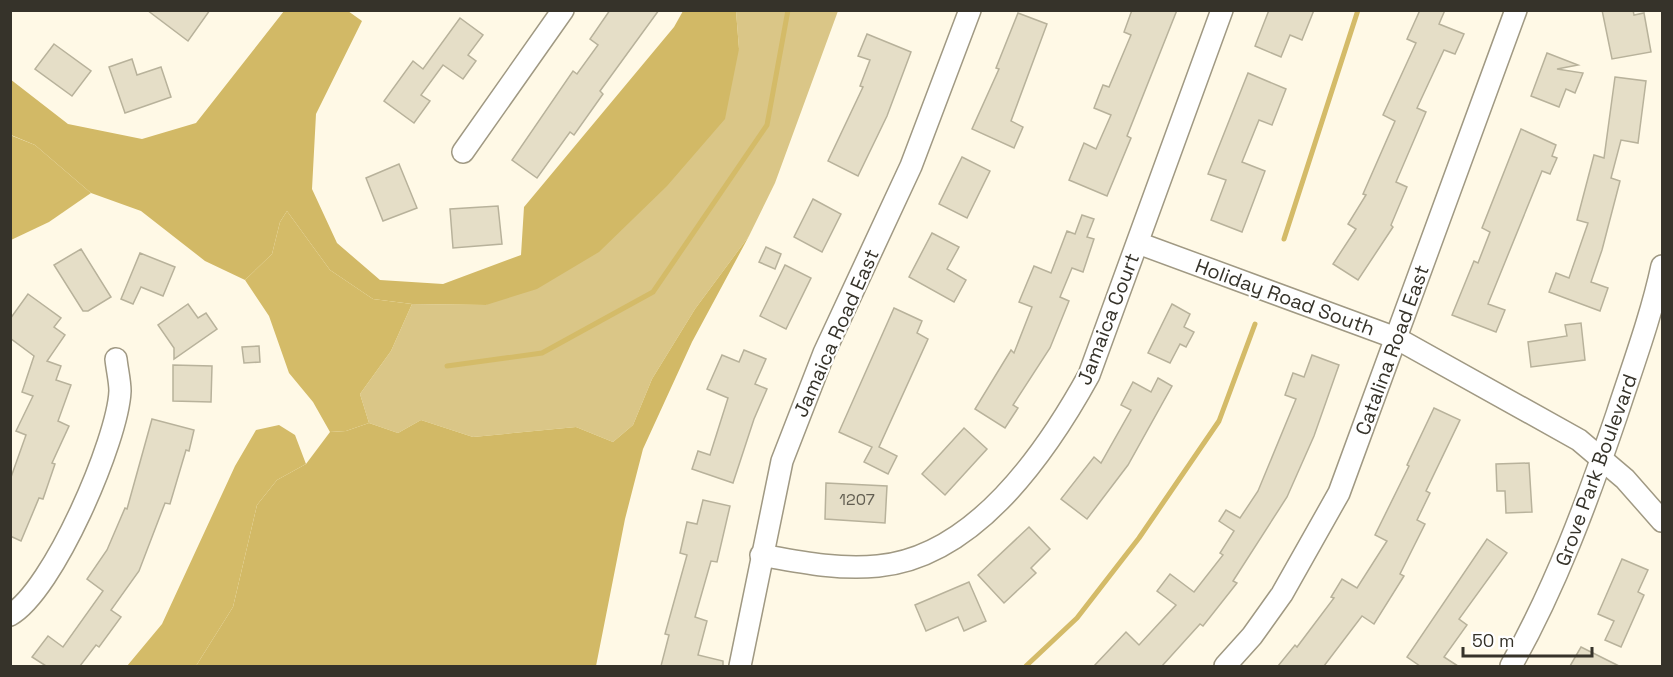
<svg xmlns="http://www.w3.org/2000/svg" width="1673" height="677" viewBox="0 0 1673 677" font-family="'Space Grotesk',sans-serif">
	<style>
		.green { fill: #dac687 }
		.forest { fill: #d2b966 }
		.water { fill: #d4bb68 }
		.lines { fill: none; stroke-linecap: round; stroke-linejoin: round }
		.stream { stroke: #d4bb68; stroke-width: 5 }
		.building { fill: #e5dec7; stroke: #b8b29b; stroke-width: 1.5 }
		.minor-casing { stroke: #a09983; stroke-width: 24 }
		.minor { stroke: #fff; stroke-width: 21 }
		.labels { text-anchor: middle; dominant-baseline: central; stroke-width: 4.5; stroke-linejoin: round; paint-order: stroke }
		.number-label { font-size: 16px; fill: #625e51 }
		.street-label { font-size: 20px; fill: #36332a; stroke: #fff }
	</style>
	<rect width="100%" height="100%" fill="#fff9e6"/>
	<polygon class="green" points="736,11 838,11 775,183 749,236 695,309 652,379 633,425 613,442 576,427 473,437 421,420 398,433 369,423 360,394 391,351 412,304 486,305 739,49"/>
	<g class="forest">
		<polygon points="284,11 348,11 362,21 316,114 312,189 337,243 380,280 443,284 521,255 524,207 674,27 683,11 736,11 739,49 725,119 667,186 599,252 537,289 486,305 412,304 373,299 330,270 287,211 280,222 272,254 245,280 205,261 141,211 91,193 35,145 11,135 10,79 68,124 142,139 196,123"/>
		<polygon points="749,236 692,342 643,449 625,519 596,666 196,666 233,607 257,505 277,480 306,464 330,432 346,431 369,423 398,433 421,420 473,437 576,427 613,442 633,425 652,379 695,309"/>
	</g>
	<g class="water">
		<polygon points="10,135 35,145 91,193 49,222 11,240"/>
		<polygon points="287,211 330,270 373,299 412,304 391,351 360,394 369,423 346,431 330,432 313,402 289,373 269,316 245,280 272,254 280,222"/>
		<polygon points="279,425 295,435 306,464 277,480 257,505 233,607 196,666 127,666 162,624 235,466 256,430"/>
	</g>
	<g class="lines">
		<g class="stream">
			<polyline points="1284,239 1358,10"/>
			<polyline points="447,366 542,353 653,292 767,125 788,10"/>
			<polyline points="1026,666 1077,618 1139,538 1219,421 1255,324"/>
		</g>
	</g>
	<g class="building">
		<polygon points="147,10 210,10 188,41"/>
		<polygon points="610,10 659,10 600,91 603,94 574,135 570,132 537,178 512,160 573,71 577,74 598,45 590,39"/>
		<polygon points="1132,10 1177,10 1127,136 1131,138 1107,196 1069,180 1084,143 1096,149 1111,115 1094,108 1103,85 1109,87 1131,35 1124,32"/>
		<polygon points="1269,10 1314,10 1302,40 1290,35 1281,57 1255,46"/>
		<polygon points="1420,10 1445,10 1439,24 1464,34 1455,54 1444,50 1417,108 1426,112 1396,182 1407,187 1391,225 1393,227 1358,280 1333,264 1356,229 1348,224 1366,195 1363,194 1395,121 1383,115 1416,43 1407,39"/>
		<polygon points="1602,10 1633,10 1634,15 1644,13 1651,52 1612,59"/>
		<polygon points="1018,13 1047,24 1011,121 1023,127 1014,148 972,129 999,69 996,68"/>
		<polygon points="460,18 483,35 468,55 476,61 463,79 443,65 421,95 430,101 414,123 384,101 413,61 423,69"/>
		<polygon points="867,34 911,52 887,116 858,176 828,161 863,87 860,86 870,60 858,56"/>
		<polygon points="54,44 91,71 72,96 35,69"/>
		<polygon points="1547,53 1578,65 1557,69 1583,73 1575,93 1566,89 1559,107 1531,96"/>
		<polygon points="132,59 137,75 161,67 171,97 125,113 109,67"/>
		<polygon points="1248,73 1286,89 1272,125 1259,120 1242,162 1265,171 1242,232 1211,220 1226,180 1208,174"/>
		<polygon points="1615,77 1646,81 1638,143 1621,140 1611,178 1620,181 1602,250 1591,282 1608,288 1600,311 1549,292 1556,273 1569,278 1588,223 1577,220 1594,155 1604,158"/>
		<polygon points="1521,129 1556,145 1552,156 1557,158 1550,174 1542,171 1488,304 1505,310 1496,332 1452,315 1474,261 1478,263 1490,232 1482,228"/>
		<polygon points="962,157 990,171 967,218 939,204"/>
		<polygon points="399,164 417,208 383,221 366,178"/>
		<polygon points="813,199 841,214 822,252 794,237"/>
		<polygon points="498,206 502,244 453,248 450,209"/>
		<polygon points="1082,215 1094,219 1087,237 1094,239 1083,272 1072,268 1060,297 1069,301 1050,348 1013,405 1018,408 1005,428 975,409 1011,350 1014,353 1032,307 1019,302 1034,266 1051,273 1067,231 1075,234"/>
		<polygon points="932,233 959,247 947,269 966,280 954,302 909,277"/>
		<polygon points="766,247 781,254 775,269 759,262"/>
		<polygon points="81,249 111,297 88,311 83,311 54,265"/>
		<polygon points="140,253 175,267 163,296 141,287 133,304 121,299"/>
		<polygon points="785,265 811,278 786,329 760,316"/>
		<polygon points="28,294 61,318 54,327 65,335 47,361 61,366 56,380 71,385 58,421 69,426 52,463 55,464 43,499 39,498 21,541 10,536 10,480 26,435 16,431 33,396 22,392 34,356 10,338 10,319"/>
		<polygon points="188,304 198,318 206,313 217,329 174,359 174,348 158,325"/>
		<polygon points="1172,304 1190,314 1184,327 1194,332 1186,347 1180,344 1170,363 1148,353"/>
		<polygon points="894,308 922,321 917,333 928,339 879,447 897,456 888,474 864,462 872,447 839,432"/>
		<polygon points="1581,323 1585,360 1531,367 1528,342 1567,336 1565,325"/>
		<polygon points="259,346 260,362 244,363 242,347"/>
		<polygon points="744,350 766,359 755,384 767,389 754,419 733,483 692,469 698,451 710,455 728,398 707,389 722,355 739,362"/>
		<polygon points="1312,355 1339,365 1314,436 1287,497 1233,581 1237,583 1203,626 1200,624 1162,666 1094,666 1126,632 1139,645 1176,605 1157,591 1170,574 1194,592 1223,555 1220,553 1234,531 1219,521 1226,510 1240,518 1258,491 1296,399 1285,395 1293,373 1304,377"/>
		<polygon points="173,365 212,366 211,402 173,401"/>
		<polygon points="1158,378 1172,386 1128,465 1087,519 1061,499 1094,457 1101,463 1131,410 1121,405 1133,382 1151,392"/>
		<polygon points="1434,408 1460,420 1426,491 1430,493 1417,520 1425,524 1400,574 1404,576 1374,624 1362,616 1324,666 1278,666 1295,645 1297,647 1334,598 1331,597 1342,579 1357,588 1387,541 1375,535 1409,466 1407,465"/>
		<polygon points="152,419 194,430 189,451 186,450 170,504 165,503 139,571 111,610 121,617 99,647 96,645 80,666 46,666 32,657 48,636 63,647 103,591 87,579 107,550 125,508 127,509"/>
		<polygon points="964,428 987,449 945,495 922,474"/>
		<polygon points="1529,463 1532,512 1506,513 1505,491 1497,491 1496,464"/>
		<polygon points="826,483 887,486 885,523 825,519"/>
		<polygon points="703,500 730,506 717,562 711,561 695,617 707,621 698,655 723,661 723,666 661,666 669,635 665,634 687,555 680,553 687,522 697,524"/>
		<polygon points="1029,527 1050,549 1031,568 1036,573 1004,603 978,575"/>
		<polygon points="1487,539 1507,553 1459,619 1467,625 1444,657 1458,666 1420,666 1407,657"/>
		<polygon points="1622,559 1648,570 1638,592 1644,595 1621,647 1605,640 1614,621 1598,614"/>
		<polygon points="969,582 986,621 964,631 958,617 926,631 915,605"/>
		<polygon points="1581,647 1619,666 1570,666"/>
	</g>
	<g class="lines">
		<g class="minor-casing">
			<g id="minor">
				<polyline points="463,152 563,10"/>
				<polyline points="1138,243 1396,338 1579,440 1625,479 1662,521"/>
				<path d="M761,555C800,562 838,570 878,566C975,557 1046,453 1089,375L1222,10"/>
				<path d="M10,615C53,591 118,440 120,391C120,381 117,369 116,359"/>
				<polyline points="740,666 782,461 824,353 911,166 970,10"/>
				<polyline points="1225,666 1252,636 1282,594 1339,493 1516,10"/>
				<path d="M1511,666C1556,586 1587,502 1617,414C1633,365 1651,317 1662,266"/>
			</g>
		</g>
		<use href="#minor" class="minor"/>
	</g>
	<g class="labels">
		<g class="number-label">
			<text x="857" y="499">1207</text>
		</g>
		<g class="street-label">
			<text transform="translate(1285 297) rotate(20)">Holiday Road South</text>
			<text transform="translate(1108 319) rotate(-69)">Jamaica Court</text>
			<text transform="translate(836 333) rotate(-66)">Jamaica Road East</text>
			<text transform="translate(1392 350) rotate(-70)">Catalina Road East</text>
			<text transform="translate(1596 470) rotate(-70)">Grove Park Boulevard</text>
		</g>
	</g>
	<rect width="1673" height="677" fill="none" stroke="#36332a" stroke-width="24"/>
	<path d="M1463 647v9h129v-9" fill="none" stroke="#36332a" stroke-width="3"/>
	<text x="1472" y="647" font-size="18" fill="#36332a" stroke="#ffffff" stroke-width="4.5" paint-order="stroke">50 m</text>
</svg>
